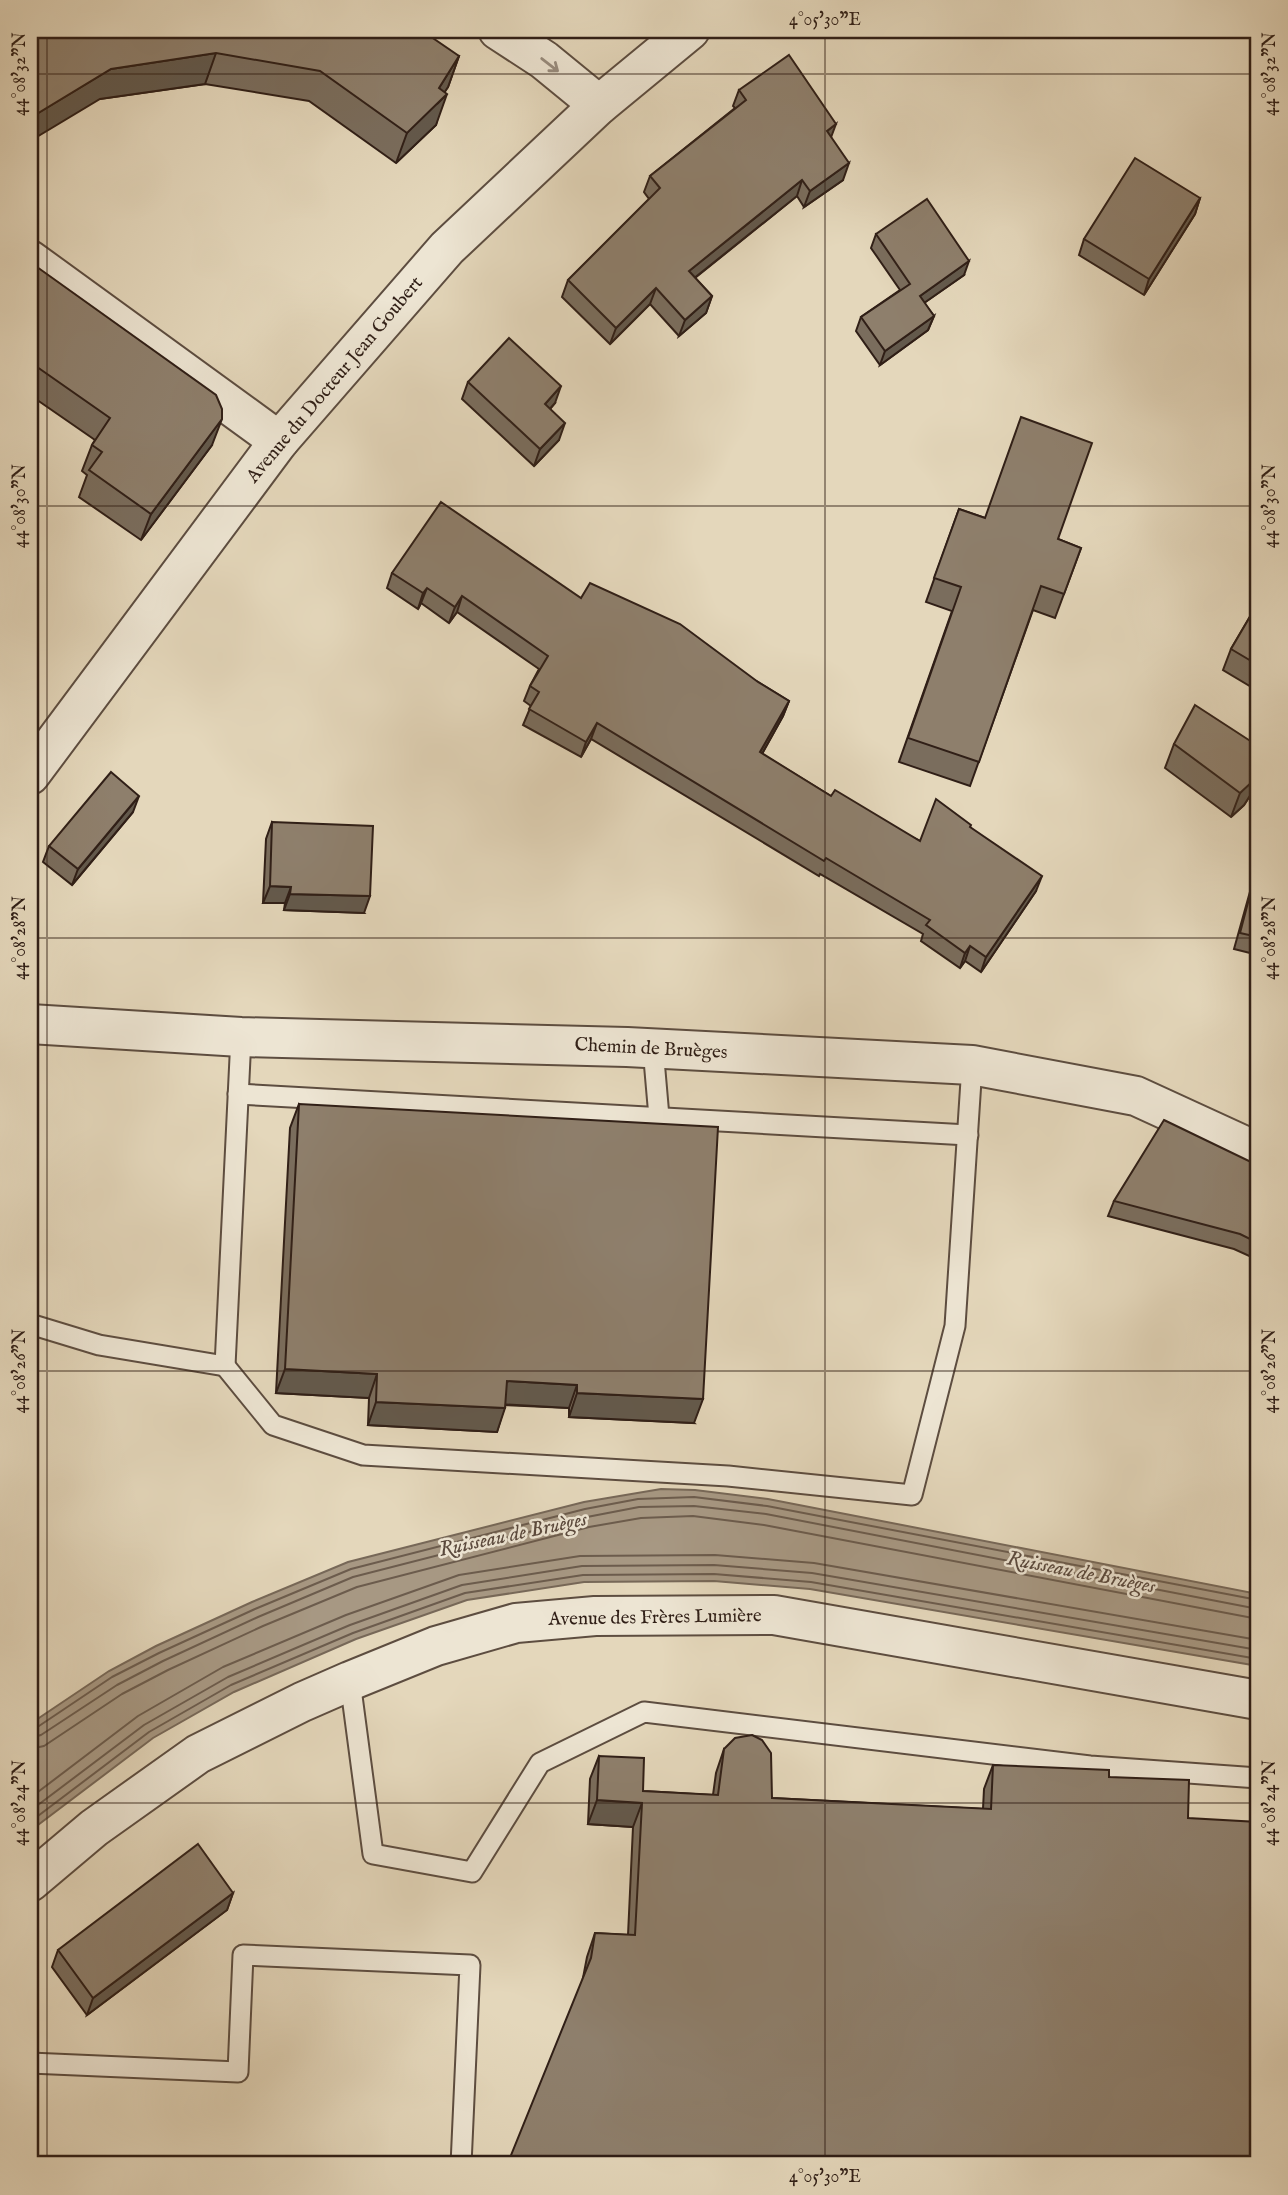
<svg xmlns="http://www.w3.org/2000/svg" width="1288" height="2195" viewBox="0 0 1288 2195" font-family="'IM FELL English',serif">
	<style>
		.water { fill: #a79883; stroke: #776858; stroke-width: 2 }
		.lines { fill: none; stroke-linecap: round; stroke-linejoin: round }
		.shore { stroke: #6c5c4d; stroke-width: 2 }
		.service-casing { stroke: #5d4d40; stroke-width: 23 }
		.minor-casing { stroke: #5d4d40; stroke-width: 42 }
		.tertiary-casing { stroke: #5d4d40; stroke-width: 42 }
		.service { stroke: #ede5d3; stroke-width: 19 }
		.minor { stroke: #ede5d3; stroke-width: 38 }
		.tertiary { stroke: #ede5d3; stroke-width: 38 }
		.wall { fill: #7a6d5d; stroke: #301f17; stroke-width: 2 }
		.shaded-wall { fill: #63594c; stroke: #301f17; stroke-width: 2 }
		.building { fill: #8e7f6c; stroke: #301f17; stroke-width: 2 }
		.oneway { stroke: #988c7e }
		.ticks { fill: none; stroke: #301f17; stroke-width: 2; stroke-opacity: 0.45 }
		.labels { text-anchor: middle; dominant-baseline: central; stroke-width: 5; stroke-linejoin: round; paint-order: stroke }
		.street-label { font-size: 19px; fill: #301f17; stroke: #ede5d3 }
		.water-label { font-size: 21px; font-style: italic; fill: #5a493d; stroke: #ede5d3 }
		.neatline { fill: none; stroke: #301f17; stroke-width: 2.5 }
		.ticks-label { font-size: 18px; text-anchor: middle; fill: #301f17 }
	</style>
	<rect width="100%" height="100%" fill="#e4d7bb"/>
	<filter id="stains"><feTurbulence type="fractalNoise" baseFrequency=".00286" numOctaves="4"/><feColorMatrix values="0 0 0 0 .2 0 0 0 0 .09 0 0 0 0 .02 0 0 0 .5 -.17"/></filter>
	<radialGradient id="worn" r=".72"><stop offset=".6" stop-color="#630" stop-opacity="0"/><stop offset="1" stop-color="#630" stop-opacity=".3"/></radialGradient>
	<polygon class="water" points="661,1489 695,1490 768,1499 1258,1594 1258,1666 810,1589 714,1581 584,1582 467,1600 356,1639 234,1692 153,1738 30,1831 30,1724 109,1671 156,1646 252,1602 348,1562 584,1502"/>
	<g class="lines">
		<g class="shore">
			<polyline points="30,1729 36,1728 112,1677 159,1653 255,1609 351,1569 585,1509 638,1499 694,1497 767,1506 1258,1600"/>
			<polyline points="30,1738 41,1735 117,1685 163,1661 258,1617 353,1577 587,1517 639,1507 694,1506 766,1514 1258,1609"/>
			<polyline points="30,1749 44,1746 122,1694 168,1670 263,1626 357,1587 589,1527 641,1518 693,1516 764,1525 1258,1619"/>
			<polyline points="30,1798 138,1716 223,1667 346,1615 459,1575 580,1556 715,1555 814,1563 1258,1640"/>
			<polyline points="30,1811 144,1725 228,1677 350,1625 462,1585 582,1566 714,1565 812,1573 1258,1650"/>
			<polyline points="30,1822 149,1732 231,1685 353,1633 465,1593 583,1575 714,1574 811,1582 1258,1659"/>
		</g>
		<g class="service-casing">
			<g id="service">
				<polyline points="653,1048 659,1117"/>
				<polyline points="238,1094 968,1135"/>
				<polyline points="30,1324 99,1345 225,1366 241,1037"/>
				<polyline points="225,1366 273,1425 363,1455 728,1476 912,1495 955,1326 972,1065"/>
				<polyline points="350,1681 373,1854 472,1872 540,1763 644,1712 1090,1766 1258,1778"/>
				<polyline points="30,2063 238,2072 243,1955 470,1965 461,2165"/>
			</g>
		</g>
		<g class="minor-casing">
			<g id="minor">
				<polyline points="498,30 544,60 599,105"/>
				<polyline points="30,260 279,441"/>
				<polyline points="30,1024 241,1037 627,1047 972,1065 1136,1096 1258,1152"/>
			</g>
		</g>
		<g class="tertiary-casing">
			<g id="tertiary">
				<polyline points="30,775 279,441 447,248 599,105 690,30"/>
				<polyline points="30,1882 94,1828 198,1754 302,1702 350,1681 436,1646 516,1623 595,1616 774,1615 1258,1700"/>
			</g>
		</g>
		<use href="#service" class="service"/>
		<use href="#minor" class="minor"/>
		<use href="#tertiary" class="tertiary"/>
	</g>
	<g class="wall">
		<polygon points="30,30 459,56 448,87 444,92 436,125 396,163 309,101 205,84 100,99"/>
		<polygon points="739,90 831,137 843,180 804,207 797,196 695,278 712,296 706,313 679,336 650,304 610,344 562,297 568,280 649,199 644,192 650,176 735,108 733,106"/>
		<polygon points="1200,198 1195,214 1144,295 1079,255 1084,239"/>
		<polygon points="876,234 964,275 924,303 934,316 928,330 880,365 856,331 861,317 900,290 871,248"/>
		<polygon points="30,262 212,445 141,540 79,497 87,475 82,471 92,445 95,440 30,395"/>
		<polygon points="468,382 555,403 550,409 559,440 534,466 462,399"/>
		<polygon points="959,509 985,518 1058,539 1081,548 1055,618 1033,610 970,786 899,762 952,611 926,602"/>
		<polygon points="392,573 581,598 758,682 789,701 783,716 762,754 831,796 920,841 970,827 1036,891 981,972 965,961 960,968 921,941 923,934 820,874 819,876 591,739 581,757 523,725 531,706 524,701 530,686 539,669 457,612 449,623 421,603 418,609 387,588"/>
		<polygon points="1258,603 1258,691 1223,670 1231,649"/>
		<polygon points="1174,744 1258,746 1258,783 1244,805 1231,817 1165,768"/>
		<polygon points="133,812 72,885 43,862 49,846"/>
		<polygon points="272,822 364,913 284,910 285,903 263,903 266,839"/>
		<polygon points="1256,872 1258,873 1258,955 1234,949 1251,888"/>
		<polygon points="299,1104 694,1423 569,1417 569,1408 505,1405 497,1432 368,1425 369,1398 276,1393 290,1128"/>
		<polygon points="1253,1163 1258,1164 1258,1260 1234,1249 1108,1216 1114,1201"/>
		<polygon points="724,1749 772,1798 983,1809 984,1789 993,1765 1109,1777 1188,1818 583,1978 587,1957 595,1933 628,1935 633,1827 588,1824 590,1779 599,1756 643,1791 713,1795 716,1773"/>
		<polygon points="233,1893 227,1910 87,2015 52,1967 58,1950"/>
	</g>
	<g class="shaded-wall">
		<polygon points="1005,30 1025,30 1020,33 1004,31"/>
		<polygon points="216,53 205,84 100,99 30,141 30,118 111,69"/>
		<polygon points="459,56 448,87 437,104 447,94 436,125 396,163 407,133 439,88"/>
		<polygon points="836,124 830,140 827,131"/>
		<polygon points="849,163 843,180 804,207 810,191"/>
		<polygon points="802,180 797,196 683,287 689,271"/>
		<polygon points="1200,198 1195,214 1144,295 1149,279"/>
		<polygon points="969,261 964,275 914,310 920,296"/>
		<polygon points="656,288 650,304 610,344 616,328"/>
		<polygon points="712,296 706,313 679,336 685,320"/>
		<polygon points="934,316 928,330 880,365 885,351"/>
		<polygon points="561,386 555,403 539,421 545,404"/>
		<polygon points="222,419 212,445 141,540 151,514"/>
		<polygon points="565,423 559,440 534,466 540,449"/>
		<polygon points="427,588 421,603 418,609 423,593"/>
		<polygon points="462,596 457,612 449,623 455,607"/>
		<polygon points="789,701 783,716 754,768 760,752"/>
		<polygon points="597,723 591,739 581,757 586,742"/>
		<polygon points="1258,773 1258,783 1244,805 1231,817 1240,793"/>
		<polygon points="139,796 133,812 72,885 78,869"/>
		<polygon points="1042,876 1036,891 981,972 986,957"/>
		<polygon points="270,886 291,887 285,903 263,903"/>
		<polygon points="290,894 370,896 364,913 284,910"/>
		<polygon points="970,946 965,961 960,968 965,953"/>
		<polygon points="285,1369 377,1374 369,1398 276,1393"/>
		<polygon points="507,1381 577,1385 569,1408 498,1404"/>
		<polygon points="577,1393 703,1399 694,1423 569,1417"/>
		<polygon points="376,1402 505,1408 497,1432 368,1425"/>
		<polygon points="597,1800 642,1803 633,1827 588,1824"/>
		<polygon points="233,1893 227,1910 87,2015 93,1998"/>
	</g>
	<g class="building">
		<polygon points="30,30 421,30 459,56 439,88 447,94 407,133 320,71 216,53 111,69 30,118"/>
		<polygon points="789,55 836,124 827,131 849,163 810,191 802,180 689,271 712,296 685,320 656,288 616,328 568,280 660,188 650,176 746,100 739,90"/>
		<polygon points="1135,158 1200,198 1149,279 1084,239"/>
		<polygon points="927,199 969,261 920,296 934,316 885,351 861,317 910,284 876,234"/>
		<polygon points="30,262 216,395 222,409 222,419 151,514 89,470 102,452 92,445 110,418 30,362"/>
		<polygon points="509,338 561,386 545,404 565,423 540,449 468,382"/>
		<polygon points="1021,417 1092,443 1058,539 1081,548 1064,594 1041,586 979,762 908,738 961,587 934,578 959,509 985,518"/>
		<polygon points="441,502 581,598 590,583 680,624 758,682 789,701 760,752 831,796 835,790 920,841 936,799 971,825 970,827 1042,876 986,957 970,946 965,953 926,925 930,920 826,858 824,861 597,723 586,742 529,709 539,692 530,686 548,656 462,596 455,607 427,588 423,593 392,573"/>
		<polygon points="1258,603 1258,665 1231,649"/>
		<polygon points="1195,705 1258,746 1258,773 1253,781 1240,793 1174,744"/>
		<polygon points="111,772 139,796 78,869 49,846"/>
		<polygon points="272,822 373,826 370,896 290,894 291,887 270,886"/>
		<polygon points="1256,872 1258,873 1258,937 1240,933"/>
		<polygon points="299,1104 718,1127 703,1399 577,1393 577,1385 507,1381 505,1408 376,1402 377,1374 285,1369"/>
		<polygon points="1164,1120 1253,1163 1258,1164 1258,1243 1240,1234 1114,1201"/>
		<polygon points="752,1735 762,1740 771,1753 772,1798 991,1809 993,1765 1109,1770 1109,1777 1189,1780 1188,1818 1258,1822 1258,2165 507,2165 591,1958 595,1933 635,1935 642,1803 597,1800 599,1756 644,1758 643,1791 718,1795 724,1749 735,1738"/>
		<polygon points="198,1844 233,1893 93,1998 58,1950"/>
	</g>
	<defs><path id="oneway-shaft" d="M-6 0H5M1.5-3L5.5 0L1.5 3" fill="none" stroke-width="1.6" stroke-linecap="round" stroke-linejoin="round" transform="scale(1.75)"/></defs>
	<use class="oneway" href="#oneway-shaft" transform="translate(550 65) rotate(38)"/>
	<path class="ticks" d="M47,30V2165M825,30V2165M30,74H1258M30,506H1258M30,938H1258M30,1371H1258M30,1803H1258"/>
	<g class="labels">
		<g class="street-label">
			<text transform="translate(335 380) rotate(-50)">Avenue du Docteur Jean Goubert</text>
			<text transform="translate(651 1049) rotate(3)">Chemin de Bruèges</text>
			<text transform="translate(655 1618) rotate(-1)">Avenue des Frères Lumière</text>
		</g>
		<g class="water-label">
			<text transform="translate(513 1535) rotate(-12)">Ruisseau de Bruèges</text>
			<text transform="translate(1081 1573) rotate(11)">Ruisseau de Bruèges</text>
		</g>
	</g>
	<rect width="1288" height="2195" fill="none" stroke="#e4d7bb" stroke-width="77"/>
	<rect x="38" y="38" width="1212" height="2118" class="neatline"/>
	<g class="ticks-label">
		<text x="825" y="25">4°05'30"E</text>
		<text transform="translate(19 74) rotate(-90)" y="6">44°08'32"N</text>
		<text transform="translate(1269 74) rotate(-90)" y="6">44°08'32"N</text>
		<text transform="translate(19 506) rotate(-90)" y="6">44°08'30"N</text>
		<text transform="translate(1269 506) rotate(-90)" y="6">44°08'30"N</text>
		<text transform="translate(19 938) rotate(-90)" y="6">44°08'28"N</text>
		<text transform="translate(1269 938) rotate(-90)" y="6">44°08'28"N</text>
		<text transform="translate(19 1371) rotate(-90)" y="6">44°08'26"N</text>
		<text transform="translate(1269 1371) rotate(-90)" y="6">44°08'26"N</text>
		<text transform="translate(19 1803) rotate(-90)" y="6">44°08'24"N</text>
		<text transform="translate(1269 1803) rotate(-90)" y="6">44°08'24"N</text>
		<text x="825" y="2182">4°05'30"E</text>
	</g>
	<rect width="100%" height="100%" filter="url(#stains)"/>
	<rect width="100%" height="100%" fill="url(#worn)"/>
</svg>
